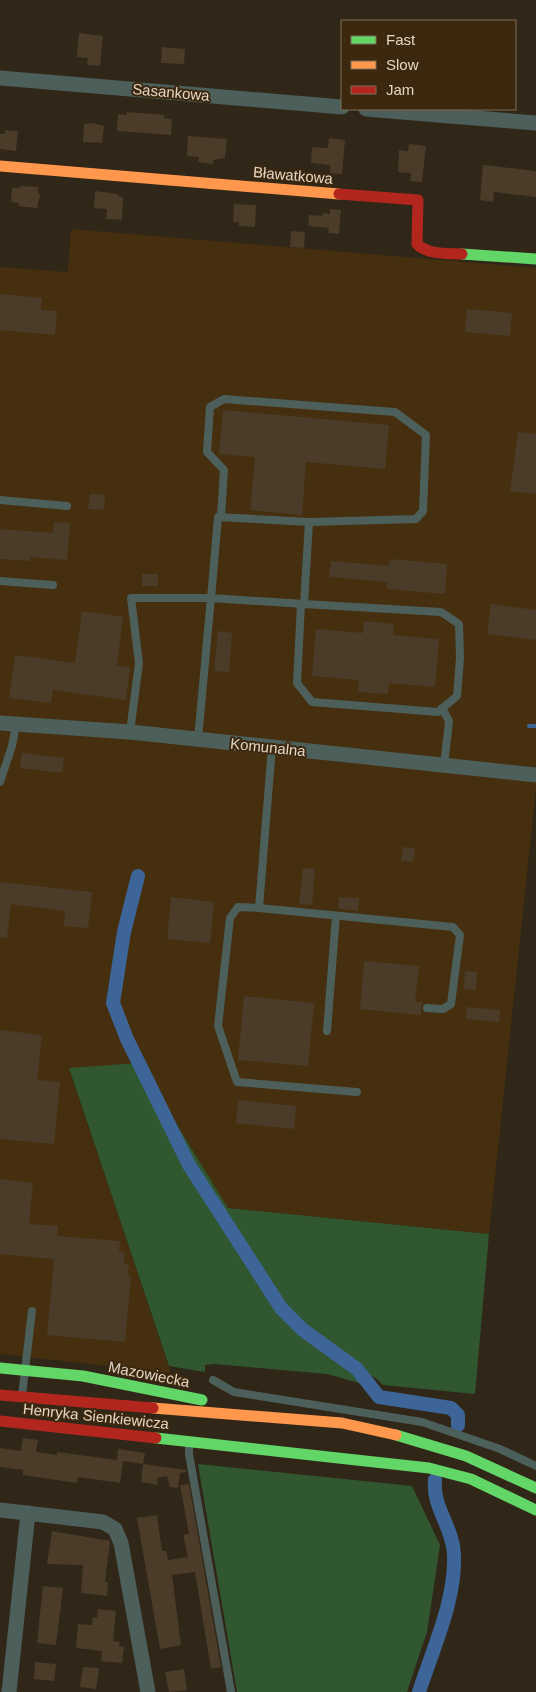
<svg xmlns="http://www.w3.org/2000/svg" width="536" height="1692" viewBox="0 0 536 1692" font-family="Arial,sans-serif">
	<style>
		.built { fill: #452f0f }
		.green { fill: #315730 }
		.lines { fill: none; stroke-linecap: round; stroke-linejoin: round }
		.stream { stroke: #3d6597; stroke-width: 4 }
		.canal { stroke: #3d6597; stroke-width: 14 }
		.building { fill: #4b3c29 }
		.lane { stroke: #4c5f5b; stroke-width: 8 }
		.street { stroke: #4c5f5b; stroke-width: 15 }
		.fast { stroke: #63d668; stroke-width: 11 }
		.slow { stroke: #ff974d; stroke-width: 11 }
		.jam { stroke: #b3261e; stroke-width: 11 }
		.labels { text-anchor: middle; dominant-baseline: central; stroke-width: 4; stroke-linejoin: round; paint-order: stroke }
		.street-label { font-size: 15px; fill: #e3d6c7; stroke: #3b280e }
	</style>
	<rect width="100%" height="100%" fill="#302718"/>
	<polygon class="built" points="71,229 536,268 536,788 489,1234 228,1208 139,1063 69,1069 171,1373 0,1354 0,267 68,272"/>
	<g class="green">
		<polygon points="139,1063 228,1208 489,1234 475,1394 383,1385 373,1376 359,1383 327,1374 215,1364 205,1365 205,1372 169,1366 69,1068"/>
		<polygon points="198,1464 412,1486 440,1545 427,1632 407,1692 237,1692"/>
	</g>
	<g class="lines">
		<polyline class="stream" points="529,726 536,726"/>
		<g class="canal">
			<polyline points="138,876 124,932 113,1003 127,1039 189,1165 281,1308 303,1330 357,1369 379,1397 451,1408 458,1415 458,1425"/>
			<path d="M419,1692C433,1648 456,1600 454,1554C453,1527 432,1507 435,1480"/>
		</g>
	</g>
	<g class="building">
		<polygon points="79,33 103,36 100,66 87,65 88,58 77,57"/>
		<polygon points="162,47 185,49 184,64 161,63"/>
		<polygon points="127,112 164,115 164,118 172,119 171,135 117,131 118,114 127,115"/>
		<polygon points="92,123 104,126 102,143 83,142 84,124"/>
		<polygon points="5,130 18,131 16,151 0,149 0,134 5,134"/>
		<polygon points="188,136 227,139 225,158 213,160 213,164 198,162 199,157 187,156"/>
		<polygon points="329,138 345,140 342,174 330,173 330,165 311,163 312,147 328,148"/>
		<polygon points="409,144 426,146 422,182 410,181 411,173 398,172 399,150 408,151"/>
		<polygon points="483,165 536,171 536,197 494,192 493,202 480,200"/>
		<polygon points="20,186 38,187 38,193 40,195 37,208 18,206 19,203 11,202 12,188 20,188"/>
		<polygon points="95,191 118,194 118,196 123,197 122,220 106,219 107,209 94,208"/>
		<polygon points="234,204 256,205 255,227 239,226 239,222 233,222"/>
		<polygon points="330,209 341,210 339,234 328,233 329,228 308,226 309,215 322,216 323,213 330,214"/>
		<polygon points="291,231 305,232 304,248 290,247"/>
		<polygon points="0,294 42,298 41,310 57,311 55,335 0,330"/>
		<polygon points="467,309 512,313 510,336 465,332"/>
		<polygon points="223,410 389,425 385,469 306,462 302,515 250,510 255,457 219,454"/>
		<polygon points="518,432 536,434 536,494 510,491"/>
		<polygon points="90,494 105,495 104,510 88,509"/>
		<polygon points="54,522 70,523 67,560 30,557 30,561 0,559 0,529 53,533"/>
		<polygon points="390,559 447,564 445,594 387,589 387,582 329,577 331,561 389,566"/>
		<rect x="142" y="574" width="16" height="12"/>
		<polygon points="491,604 536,610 536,640 487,634"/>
		<polygon points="82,611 123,617 117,666 130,667 126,700 53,690 51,703 9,698 15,655 75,663"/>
		<polygon points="364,621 394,624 393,635 439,639 435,687 389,683 388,694 358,692 359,680 312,676 316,629 363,633"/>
		<polygon points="218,631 232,633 229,672 214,671"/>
		<polygon points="22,753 64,758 62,773 20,768"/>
		<polygon points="403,847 415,848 413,862 401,861"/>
		<polygon points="303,868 315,869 312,905 299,904"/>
		<polygon points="0,882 92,892 88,928 64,926 65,911 11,904 7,938 0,937"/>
		<polygon points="171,897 214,902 210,943 167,939"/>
		<polygon points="339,897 359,898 358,911 338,909"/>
		<polygon points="364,961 419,966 415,1002 422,1002 421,1015 360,1009"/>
		<polygon points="465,971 477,972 476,990 464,989"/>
		<polygon points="244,996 314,1003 308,1066 238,1060"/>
		<polygon points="467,1007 500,1010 499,1022 466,1019"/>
		<polygon points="0,1030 42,1035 37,1080 60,1082 54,1144 0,1139"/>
		<polygon points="238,1100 296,1106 294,1129 236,1123"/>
		<polygon points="0,1179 33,1183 29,1224 58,1226 57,1236 120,1241 119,1252 125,1253 124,1264 129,1265 128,1276 131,1276 125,1342 47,1335 54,1259 0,1254"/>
		<polygon points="23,1438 38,1440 36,1452 57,1455 57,1452 117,1460 118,1449 145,1453 143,1464 123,1461 120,1483 78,1477 77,1483 23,1475 23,1470 0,1467 0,1448 21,1451"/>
		<polygon points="143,1464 186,1470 186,1472 180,1473 178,1488 170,1487 167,1476 157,1478 158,1485 141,1482"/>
		<polygon points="189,1484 221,1667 211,1669 195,1572 172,1575 181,1645 160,1649 137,1518 157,1515 162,1551 166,1551 168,1560 188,1557 183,1535 189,1534 180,1485"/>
		<polygon points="52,1531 110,1541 105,1582 108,1582 107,1596 81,1593 83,1565 47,1564"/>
		<polygon points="43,1586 63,1588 56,1645 37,1643"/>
		<polygon points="98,1609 116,1611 113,1641 120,1642 119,1646 124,1647 122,1663 101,1661 102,1651 76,1648 78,1624 92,1625 93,1617 97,1618"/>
		<polygon points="35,1662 56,1664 54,1681 34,1679"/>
		<polygon points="83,1667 99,1668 96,1689 80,1687"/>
		<polygon points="184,1669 187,1690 169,1692 165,1672"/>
	</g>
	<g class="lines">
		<g class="lane">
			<polyline points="0,500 67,506"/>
			<polygon points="218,517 309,522 304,604 211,598"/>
			<polyline points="221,517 224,470 207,452 210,407 224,399 395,412 426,435 423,511 416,519 309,522"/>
			<polyline points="0,581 53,585"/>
			<polyline points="301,604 297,683 312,702 438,712 457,696 460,658 459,624 441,612 304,604"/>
			<polyline points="442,708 449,721 444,765"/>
			<polyline points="130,732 139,663 131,598 211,598 198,739"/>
			<polyline points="272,747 259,908 453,927 460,935 451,1004 443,1009 427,1008"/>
			<polyline points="0,782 12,746 16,725"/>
			<polyline points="259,908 238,907 230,918 218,1026 237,1082 357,1092"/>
			<polyline points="327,1031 336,916"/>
			<polyline points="213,1380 234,1392 422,1422 500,1449 536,1466"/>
			<polyline points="22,1395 32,1311"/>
			<polyline points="189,1443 189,1454 231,1692"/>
		</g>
		<g class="street">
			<polyline points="0,78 342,107"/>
			<polyline points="366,109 536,123"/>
			<polyline points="0,723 130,732 536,775"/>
			<polyline points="0,1510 103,1522 115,1529 121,1543 148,1692"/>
			<polyline points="9,1692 28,1513"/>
		</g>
		<g class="fast">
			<polyline points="462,254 536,259"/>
			<polyline points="0,1368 83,1376 202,1400"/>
			<polyline points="396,1435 466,1456 536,1488"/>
			<polyline points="156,1438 429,1468 471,1479 536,1510"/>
		</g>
		<g class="slow">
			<polyline points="0,166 339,194"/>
			<polyline points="153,1408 342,1423 396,1435"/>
		</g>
		<g class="jam">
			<path d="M339,194L418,200L417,244C428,255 447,253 462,254"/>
			<polyline points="0,1395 153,1408"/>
			<polyline points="0,1421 156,1438"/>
		</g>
	</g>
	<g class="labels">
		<g class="street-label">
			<text transform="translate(171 92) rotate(5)">Sasankowa</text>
			<text transform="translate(293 175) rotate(5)">Bławatkowa</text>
			<text transform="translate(268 747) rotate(6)">Komunalna</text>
			<text transform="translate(149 1374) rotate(11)">Mazowiecka</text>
			<text transform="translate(96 1416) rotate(6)">Henryka Sienkiewicza</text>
		</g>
	</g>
	<rect x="341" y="20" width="175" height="90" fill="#3b280e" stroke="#7e6e58"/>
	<rect x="351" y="36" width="25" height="8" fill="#63d668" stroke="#7e6e58"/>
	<text x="386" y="45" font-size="15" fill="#e3d6c7">Fast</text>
	<rect x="351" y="61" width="25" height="8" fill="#ff974d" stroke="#7e6e58"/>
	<text x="386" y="70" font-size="15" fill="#e3d6c7">Slow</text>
	<rect x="351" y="86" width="25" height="8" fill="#b3261e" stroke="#7e6e58"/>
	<text x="386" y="95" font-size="15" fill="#e3d6c7">Jam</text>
</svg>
